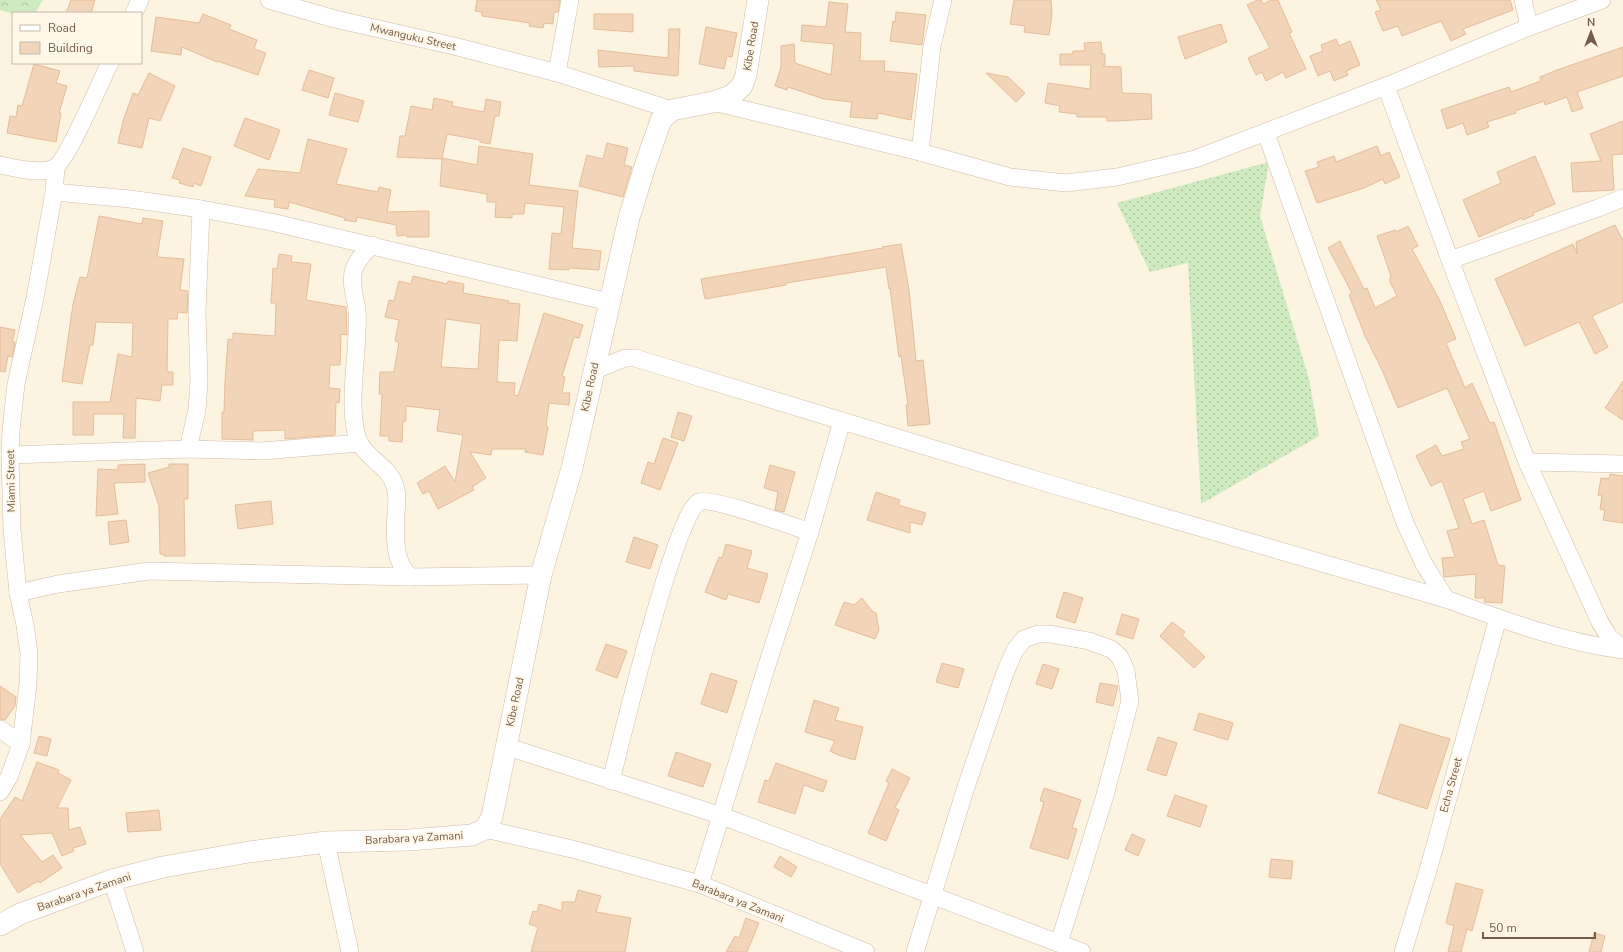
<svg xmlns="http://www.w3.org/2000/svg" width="1623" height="952" viewBox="0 0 1623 952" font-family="'Nunito Sans',sans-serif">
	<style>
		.grass { fill: url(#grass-dots) }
		.forest { fill: url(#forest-crowns) }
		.building { fill: #f2d4b9; stroke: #e5bc99; fill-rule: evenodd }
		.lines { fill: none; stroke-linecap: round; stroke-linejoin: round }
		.minor-casing { stroke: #cdbca8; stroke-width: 18 }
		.tertiary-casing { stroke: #cdbca8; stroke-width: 22 }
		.minor { stroke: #fff; stroke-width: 17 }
		.tertiary { stroke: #fff; stroke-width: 21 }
		.labels { text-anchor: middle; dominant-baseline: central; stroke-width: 4; stroke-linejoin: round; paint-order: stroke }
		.street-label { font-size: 11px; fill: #745b48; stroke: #fff8e8 }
	</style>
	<defs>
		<pattern id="grass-dots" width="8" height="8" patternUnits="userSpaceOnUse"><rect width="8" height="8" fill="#ceeac0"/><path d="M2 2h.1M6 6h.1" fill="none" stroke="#acc19e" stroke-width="1.8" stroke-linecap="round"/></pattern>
		<pattern id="forest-crowns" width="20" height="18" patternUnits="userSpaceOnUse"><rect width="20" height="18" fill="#ceeac0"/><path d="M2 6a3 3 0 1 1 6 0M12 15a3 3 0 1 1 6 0" fill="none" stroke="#acc19e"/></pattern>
	</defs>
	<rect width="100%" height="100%" fill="#fcf4e1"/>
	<polygon class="grass" points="1269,162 1260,216 1309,379 1319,436 1201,504 1188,263 1150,272 1117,203"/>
	<polygon class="forest" points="0,0 43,0 35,13 13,13 13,14 0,10"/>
	<g class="building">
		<polygon points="71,0 95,0 91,13 66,13"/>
		<polygon points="477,0 560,0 558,12 554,12 553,24 544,23 543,28 529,26 530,23 482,16 482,12 475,11"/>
		<polygon points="1014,0 1051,0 1052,15 1049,35 1024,32 1025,26 1010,24"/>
		<polygon points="1257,0 1261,0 1263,4 1271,0 1278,0 1292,32 1289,33 1306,69 1286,78 1283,72 1266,81 1262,72 1256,75 1248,58 1270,48 1247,5"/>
		<polygon points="1376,0 1510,0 1513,10 1463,29 1466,34 1451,41 1441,21 1402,36 1398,26 1383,31 1375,12 1381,10"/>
		<polygon points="829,2 848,4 845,32 861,33 860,61 885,61 884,71 917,74 911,120 878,113 877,119 850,117 852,102 824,99 788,87 787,90 775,86 781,67 781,46 794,44 795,63 831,75 834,44 801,41 802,25 826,27"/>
		<polygon points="896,12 926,15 922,45 890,41 893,21 895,22"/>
		<polygon points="203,14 231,25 229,29 257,40 254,49 266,53 258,75 217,61 217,62 182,47 181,55 151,51 156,17 199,23"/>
		<polygon points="594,14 633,14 633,32 594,29"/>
		<polygon points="1221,24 1227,42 1185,59 1178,37"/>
		<polygon points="706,27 737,33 732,57 727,56 724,69 699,64"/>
		<polygon points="669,29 680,29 678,75 676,76 634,71 634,66 599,67 598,50 668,58"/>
		<polygon points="1336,39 1339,46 1350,41 1360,65 1346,71 1348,75 1334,81 1330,71 1318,76 1310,56 1323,51 1321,45"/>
		<polygon points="1101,42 1102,54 1105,54 1105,65 1103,65 1102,66 1121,67 1122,93 1151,94 1152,119 1116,121 1107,121 1107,117 1077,117 1077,114 1059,112 1060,106 1045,103 1048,83 1090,89 1091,65 1060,65 1060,54 1073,54 1073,51 1085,51 1084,43"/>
		<polygon points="1623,47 1623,76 1577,92 1583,108 1572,112 1567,97 1545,105 1544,101 1515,111 1516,113 1487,122 1489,127 1467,135 1463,123 1447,129 1441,110 1509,87 1511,92 1541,81 1540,77 1557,70"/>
		<polygon points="34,64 60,71 56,83 67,86 59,113 61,113 56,142 7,133 10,116 16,117 18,105 22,106"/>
		<polygon points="309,70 334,78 328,98 302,90"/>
		<polygon points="149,73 175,86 160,121 149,118 142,148 118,143 123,121 133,93 138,95"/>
		<polygon points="986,73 1008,77 1025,93 1016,102"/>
		<polygon points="335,93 364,101 358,122 329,115"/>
		<polygon points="434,98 453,102 452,106 484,112 486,99 501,102 499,116 495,116 490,144 480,142 480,140 447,134 442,158 477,165 479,146 533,154 529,185 578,191 572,248 601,251 599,270 569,268 569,270 549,269 552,233 561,234 564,207 525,203 524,214 512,214 512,218 495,217 496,202 487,202 487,194 440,186 442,159 397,157 400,136 405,136 411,106 432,110"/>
		<polygon points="245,118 280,130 269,160 234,146"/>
		<polygon points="1623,121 1623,154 1612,155 1614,190 1573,192 1571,163 1601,161 1590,134"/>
		<polygon points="308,139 347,149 336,184 378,192 379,187 391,190 387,212 429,211 429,237 407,237 407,235 397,236 396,225 357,217 356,222 344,220 345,218 289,202 288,209 274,207 275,200 245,196 258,169 300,173"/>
		<polygon points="607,143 628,148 624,165 632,167 623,197 579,186 587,155 603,159"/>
		<polygon points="1377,146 1381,156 1389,152 1400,177 1385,184 1383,179 1364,188 1317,203 1305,171 1319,167 1317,162 1334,156 1336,162"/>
		<polygon points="183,148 211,157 201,186 194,183 193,187 179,183 180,180 172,178"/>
		<polygon points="1535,156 1555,204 1533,213 1534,215 1523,220 1522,218 1479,237 1463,200 1501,183 1497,172"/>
		<polygon points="99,216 142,224 143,218 163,221 157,257 184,259 180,290 188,291 187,313 178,312 177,319 168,319 167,372 173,372 173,385 162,385 160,401 136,398 135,438 123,438 124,414 94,414 93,435 73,435 73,402 110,402 118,354 132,357 133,323 96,322 93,345 90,345 82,384 62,381 73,304 80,277 87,278"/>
		<polygon points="1615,225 1623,241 1623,302 1592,316 1608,347 1595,354 1579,322 1525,346 1495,279 1573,244 1577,254 1576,242"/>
		<polygon points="1408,226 1418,246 1412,249 1440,301 1456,339 1446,343 1465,388 1472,383 1490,423 1494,422 1521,500 1491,511 1484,491 1463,499 1472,524 1484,520 1498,565 1505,566 1502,603 1484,602 1485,598 1475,598 1476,574 1444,577 1442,558 1455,557 1447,531 1459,528 1442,481 1431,486 1416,456 1436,445 1442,456 1464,449 1461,442 1470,439 1447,388 1398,408 1382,370 1365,336 1349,295 1352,293 1328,248 1340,241 1364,289 1367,288 1375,308 1397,296 1390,282 1390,277 1391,276 1377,236 1395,230 1396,232"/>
		<polygon points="901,244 909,290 916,361 923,360 930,424 908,426 906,405 908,405 901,356 899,357 890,288 889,289 886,267 786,283 786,285 705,299 701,279 883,248 882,247"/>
		<polygon points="279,254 292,256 291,262 311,264 306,300 346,307 347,335 341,334 340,365 330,365 329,388 340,389 339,403 336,402 335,435 285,439 285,430 253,431 253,440 222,439 222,412 224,412 225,382 228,339 233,340 233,333 275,336 276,303 271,303 273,268 277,269"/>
		<path d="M413,276L447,284L448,281L464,284L463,293L509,301L508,303L520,304L517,341L499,340L497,382L515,383L514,395L518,396L544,313L583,325L579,338L574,337L562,376L565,377L562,393H570L569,405L549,403L546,426L548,427L543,455L525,452L526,449H492L491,455L470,452L486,478L472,487L474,490L438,509L429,491L423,494L417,483L445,466L455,482L463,435L437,431L440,410L406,406V421H403L402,442L389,441V436H380L382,394H379L380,372H394L399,342L395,341L399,320L385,317L389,300L394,301L399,281L411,284ZM446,319L481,324L478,369L441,367Z"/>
		<polygon points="0,327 15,330 12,342 15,342 12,357 8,356 5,372 0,371"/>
		<polygon points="1623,381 1623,420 1605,408"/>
		<polygon points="678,412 692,416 684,441 671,437"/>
		<polygon points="663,438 678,443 660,490 641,483 648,462 654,464"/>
		<polygon points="145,464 145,482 114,483 118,514 96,516 98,469 118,470 118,465"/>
		<polygon points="169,464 188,464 188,499 184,499 185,556 164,556 164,554 160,554 159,506 148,473 169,467"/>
		<polygon points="770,465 795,472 784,512 775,510 778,492 764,488"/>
		<polygon points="1610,474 1623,476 1623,523 1603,520 1605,510 1600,509 1602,496 1598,495 1601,478 1609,479"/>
		<polygon points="876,492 900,500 898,505 926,513 922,525 910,522 910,533 867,520"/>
		<polygon points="271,501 273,524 238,529 235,505"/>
		<polygon points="126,520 129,542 110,545 108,522"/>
		<polygon points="634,537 658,545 650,569 626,562"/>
		<polygon points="726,544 752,551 747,568 768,574 759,603 728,594 726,600 705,592 719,557 722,558"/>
		<polygon points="1064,592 1083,598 1075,623 1056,617"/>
		<polygon points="862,598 872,611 876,613 879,630 875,639 835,625 844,602 854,605"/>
		<polygon points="1122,614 1139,619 1133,639 1116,634"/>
		<polygon points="1172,622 1185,632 1182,635 1205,657 1194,668 1160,636"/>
		<polygon points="606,644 627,651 617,678 596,670"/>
		<polygon points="942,663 964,669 958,688 936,682"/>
		<polygon points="1043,664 1059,669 1052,689 1036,684"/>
		<polygon points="711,673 737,681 727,713 701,704"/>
		<polygon points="1100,683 1118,686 1113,706 1096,702"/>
		<polygon points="0,686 16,697 15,706 5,720 0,719"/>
		<polygon points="814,700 839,708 835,720 863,727 855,760 838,755 830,751 835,741 805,732"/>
		<polygon points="1199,713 1233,723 1228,740 1194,730"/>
		<polygon points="1400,724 1450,739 1427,809 1378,793"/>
		<polygon points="39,736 51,739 47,756 34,753"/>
		<polygon points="1158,737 1177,743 1166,776 1147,770"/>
		<polygon points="676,752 711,764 703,787 668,776"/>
		<polygon points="37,762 59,770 58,773 71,780 57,808 68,808 69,830 80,827 86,844 73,848 74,851 62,856 52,833 20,835 42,862 53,855 62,868 40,883 38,881 18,893 0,864 0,819 15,797 22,801"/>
		<polygon points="776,763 827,781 823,792 804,785 795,814 758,802 765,780 769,781"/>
		<polygon points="892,769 910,778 895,808 899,810 886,841 868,833 889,783 886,781"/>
		<polygon points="1044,788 1081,800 1072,828 1077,829 1068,859 1030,848 1044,802 1040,801"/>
		<polygon points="1175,795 1207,806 1200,827 1167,816"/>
		<polygon points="159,810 161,830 128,832 126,813"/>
		<polygon points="1132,834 1145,840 1138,856 1125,850"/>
		<polygon points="780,856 797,867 791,877 774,867"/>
		<polygon points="1271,859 1293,861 1291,879 1269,877"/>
		<polygon points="1456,883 1483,890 1472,931 1467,929 1461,952 1448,952 1454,926 1446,923"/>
		<polygon points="578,890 601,896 596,912 631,918 625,952 531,952 538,927 529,924 533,911 537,912 539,904 562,911 562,902 575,902"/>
		<polygon points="746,918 759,923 747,952 726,952 735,936 739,938"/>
		<polygon points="1594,933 1605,936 1601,952 1589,952"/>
	</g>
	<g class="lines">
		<g class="minor-casing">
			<g id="minor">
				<polyline points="269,0 335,19 458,47 557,73 672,110"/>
				<polyline points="1523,0 1529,27"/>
				<polyline points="134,13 140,0"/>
				<polyline points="557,73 570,0"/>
				<polyline points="1386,86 1450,260 1527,462 1600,622 1609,637 1623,649"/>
				<polyline points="713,102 920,152 1010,177 1066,183 1117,177 1195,159 1386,86 1529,27 1602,0"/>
				<polyline points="1266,133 1405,523 1424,564 1446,599"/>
				<polyline points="920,152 932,46 943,0"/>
				<path d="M0,165C15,168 41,175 54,168C67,162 101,80 110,63"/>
				<polyline points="54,192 130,199 201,209 271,222 609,302"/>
				<path d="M372,245C365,252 357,260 354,269C349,282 356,298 357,311C360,350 345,407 359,442C367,459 389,466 395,486C398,495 397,504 396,513C395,529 394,550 401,564C403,569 407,573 410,577"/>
				<polyline points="1450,260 1598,208 1623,198"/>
				<path d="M593,371L625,358H635L1050,484L1446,599C1503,620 1562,642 1623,650"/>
				<polyline points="188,449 197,410 199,381 197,313 201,209"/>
				<polyline points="10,455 188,449 262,451 360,443"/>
				<polyline points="1527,462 1623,464"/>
				<polyline points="18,593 58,584 149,571 410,577 541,575"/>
				<polyline points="0,729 21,744"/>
				<polyline points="505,746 722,816 1082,952"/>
				<path d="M611,781C620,745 676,511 699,502C712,497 792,526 810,532"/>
				<polyline points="0,792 9,777 21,744 28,684 29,653 25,625 18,593 12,529 10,455 11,431 16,384 35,298 54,192 56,168"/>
				<polyline points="485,829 576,850 700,884 866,952"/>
				<polyline points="326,842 350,952"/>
				<polyline points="112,880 135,952"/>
				<polyline points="700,884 767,665 810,532 842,421"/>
				<polyline points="915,952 965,790 1005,673 1015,650 1024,639 1038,634 1050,634 1089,641 1111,649 1120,657 1126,671 1130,701 1104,799 1059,943"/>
				<polyline points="1403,952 1429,867 1498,618"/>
			</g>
		</g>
		<g class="tertiary-casing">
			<polyline id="tertiary" points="0,925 20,914 112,880 163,867 249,852 326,842 409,840 472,835 485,829 492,817 541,575 572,468 629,218 647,160 661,120 672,110 713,102 731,96 742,86 746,75 758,0"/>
		</g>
		<use href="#minor" class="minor"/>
		<use href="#tertiary" class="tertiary"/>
	</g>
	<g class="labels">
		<g class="street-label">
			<text transform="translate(413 37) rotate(13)">Mwanguku Street</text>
			<text transform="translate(751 46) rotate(-81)">Kibe Road</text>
			<text transform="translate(590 387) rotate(-78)">Kibe Road</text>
			<text transform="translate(11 481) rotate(-91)">Miami Street</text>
			<text transform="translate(515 702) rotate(-78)">Kibe Road</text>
			<text transform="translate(1451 785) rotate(-75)">Echa Street</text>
			<text transform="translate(414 838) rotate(-3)">Barabara ya Zamani</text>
			<text transform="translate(84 892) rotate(-19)">Barabara ya Zamani</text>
			<text transform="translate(738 901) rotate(22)">Barabara ya Zamani</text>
		</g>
	</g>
	<rect x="12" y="12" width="130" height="52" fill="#fff8e8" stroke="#c7b9a8"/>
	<rect x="20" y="25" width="20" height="6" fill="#ffffff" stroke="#c7b9a8"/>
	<text x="48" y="32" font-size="12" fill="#745b48">Road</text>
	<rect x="20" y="42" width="20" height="12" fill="#f2d4b9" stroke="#c7b9a8"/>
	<text x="48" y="52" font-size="12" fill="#745b48">Building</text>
	<g transform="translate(1591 32)" stroke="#fff8e8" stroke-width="3" paint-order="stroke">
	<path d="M0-3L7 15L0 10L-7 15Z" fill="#745b48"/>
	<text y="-6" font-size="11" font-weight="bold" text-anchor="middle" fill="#745b48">N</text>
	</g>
	<path d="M1483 932v6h112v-6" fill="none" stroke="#745b48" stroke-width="2"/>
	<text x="1489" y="932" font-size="12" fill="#745b48" stroke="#fff8e8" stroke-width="3" paint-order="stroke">50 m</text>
</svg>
